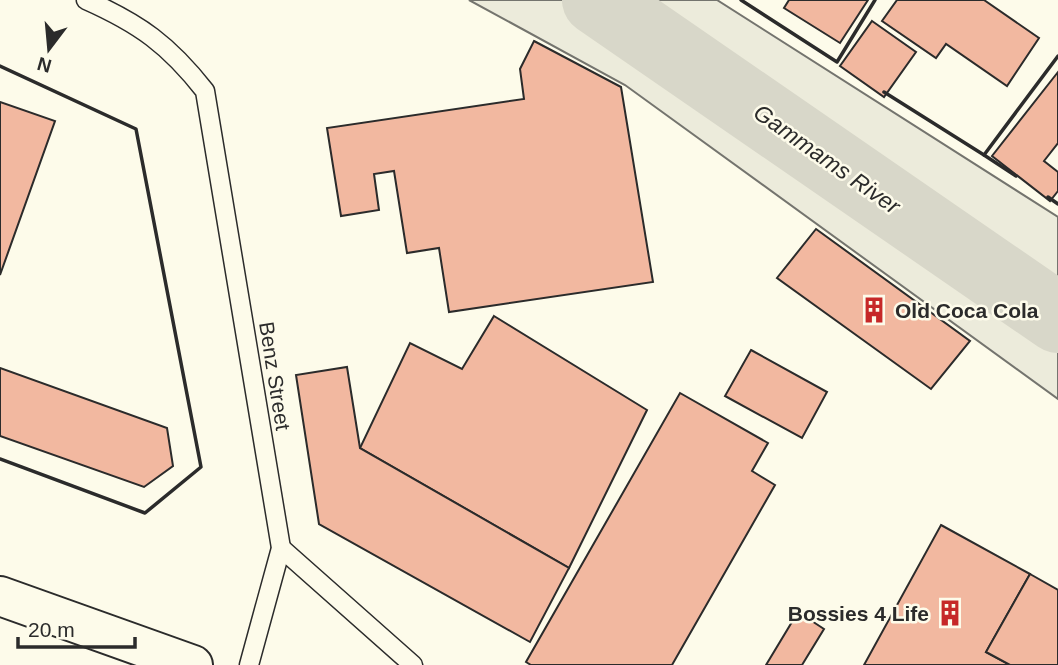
<svg xmlns="http://www.w3.org/2000/svg" width="1058" height="665" viewBox="0 0 1058 665" font-family="Arial,sans-serif">
	<style>
		.green { fill: #ecebdb; stroke: #74746e; stroke-width: 2 }
		.lines { fill: none; stroke-linecap: round; stroke-linejoin: round }
		.river { stroke: #d8d7c9; stroke-width: 70 }
		.building { fill: #f2b8a0; stroke: #2b2b2b; stroke-width: 2 }
		.lane-casing { stroke: #2b2b2b; stroke-width: 21 }
		.secondary-casing { stroke: #2b2b2b; stroke-width: 42 }
		.lane { stroke: #fdfbea; stroke-width: 18 }
		.secondary { stroke: #fdfbea; stroke-width: 38 }
		.wall { stroke: #2b2b2b; stroke-width: 3.5 }
		.labels { text-anchor: middle; dominant-baseline: central; stroke-width: 5; stroke-linejoin: round; paint-order: stroke }
		.poi-label { font-size: 21px; font-weight: bold; fill: #2b2b2b; stroke: #fdfbea; text-anchor: start }
		.street-label { font-size: 21px; fill: #2b2b2b; stroke: #fdfbea }
		.water-label { font-size: 23px; font-style: italic; fill: #2b2b2b; stroke: #fdfbea }
	</style>
	<rect width="100%" height="100%" fill="#fdfbea"/>
	<polygon class="green" points="469,0 717,0 1058,217 1058,399 625,85"/>
	<g class="lines">
		<polyline class="river" points="597,0 1058,318"/>
	</g>
	<g class="building">
		<polygon points="789,0 868,0 840,43 784,8"/>
		<polygon points="897,0 984,0 1039,38 1007,86 946,44 936,58 882,21"/>
		<polygon points="872,21 916,52 884,97 840,66"/>
		<polygon points="534,41 621,87 653,282 449,312 439,248 407,253 394,171 374,174 379,210 341,216 327,128 524,99 520,69"/>
		<polygon points="1058,72 1058,143 1044,161 1058,172 1058,191 1050,201 992,156"/>
		<polygon points="0,102 55,121 0,275"/>
		<polygon points="816,229 970,341 931,389 777,278"/>
		<polygon points="494,316 647,410 569,568 360,448 410,343 462,369"/>
		<polygon points="751,350 827,392 802,438 725,396"/>
		<polygon points="347,367 360,448 569,568 530,642 319,524 296,375"/>
		<polygon points="0,368 167,428 173,466 144,487 0,436"/>
		<polygon points="680,393 768,443 752,471 775,485 672,665 531,665 526,662"/>
		<polygon points="941,525 1030,574 986,652 1010,665 864,665"/>
		<polygon points="1030,574 1058,590 1058,665 1010,665 986,652"/>
		<polygon points="798,612 824,629 802,665 766,665"/>
	</g>
	<g class="lines">
		<g class="lane-casing">
			<g id="lane">
				<path d="M86,0C140,24 169,45 205,91L281,548L249,665"/>
				<polyline points="281,548 413,665"/>
			</g>
		</g>
		<g class="secondary-casing">
			<polyline id="secondary" points="0,596 193,665"/>
		</g>
		<use href="#lane" class="lane"/>
		<use href="#secondary" class="secondary"/>
		<g class="wall">
			<polyline points="741,0 837,62 875,0"/>
			<polyline points="0,66 136,129 201,467 145,513 0,459"/>
			<polyline points="884,92 984,155 1058,56"/>
			<polyline points="984,155 1016,176"/>
			<polyline points="1048,197 1058,204"/>
		</g>
	</g>
	<defs>
		<g id="building-bare" transform="scale(2.1)"><path d="M-4-6H4V6H1V3H-1V6H-4ZM-2.5-4.3h1.7v1.8h-1.7ZM.8-4.3h1.7v1.8H.8ZM-2.5-1h1.7V.8h-1.7ZM.8-1h1.7V.8H.8Z" fill="#c62828" stroke="#fdfbea" stroke-width="2.5" paint-order="stroke"/></g>
	</defs>
	<g fill-rule="evenodd">
		<use href="#building-bare" x="874" y="310"/>
		<use href="#building-bare" x="950" y="613"/>
	</g>
	<g class="labels">
		<g class="poi-label">
			<text x="895" y="310">Old Coca Cola</text>
			<text x="929" y="613" text-anchor="end">Bossies 4 Life</text>
		</g>
		<g class="street-label">
			<text transform="translate(275 376) rotate(81)">Benz Street</text>
		</g>
		<g class="water-label">
			<text transform="translate(827 159) rotate(35)">Gammams River</text>
		</g>
	</g>
	<g transform="translate(49 49) rotate(196)" stroke="#fdfbea" stroke-width="5" paint-order="stroke">
	<path d="M0-5L12 26L0 18L-12 26Z" fill="#2b2b2b"/>
	<text y="-10" font-size="19" font-weight="bold" text-anchor="middle" fill="#2b2b2b">N</text>
	</g>
	<path d="M18 637v10h117v-10" fill="none" stroke="#2b2b2b" stroke-width="3.5"/>
	<text x="28" y="637" font-size="21" fill="#2b2b2b" stroke="#fdfbea" stroke-width="5" paint-order="stroke">20 m</text>
</svg>
